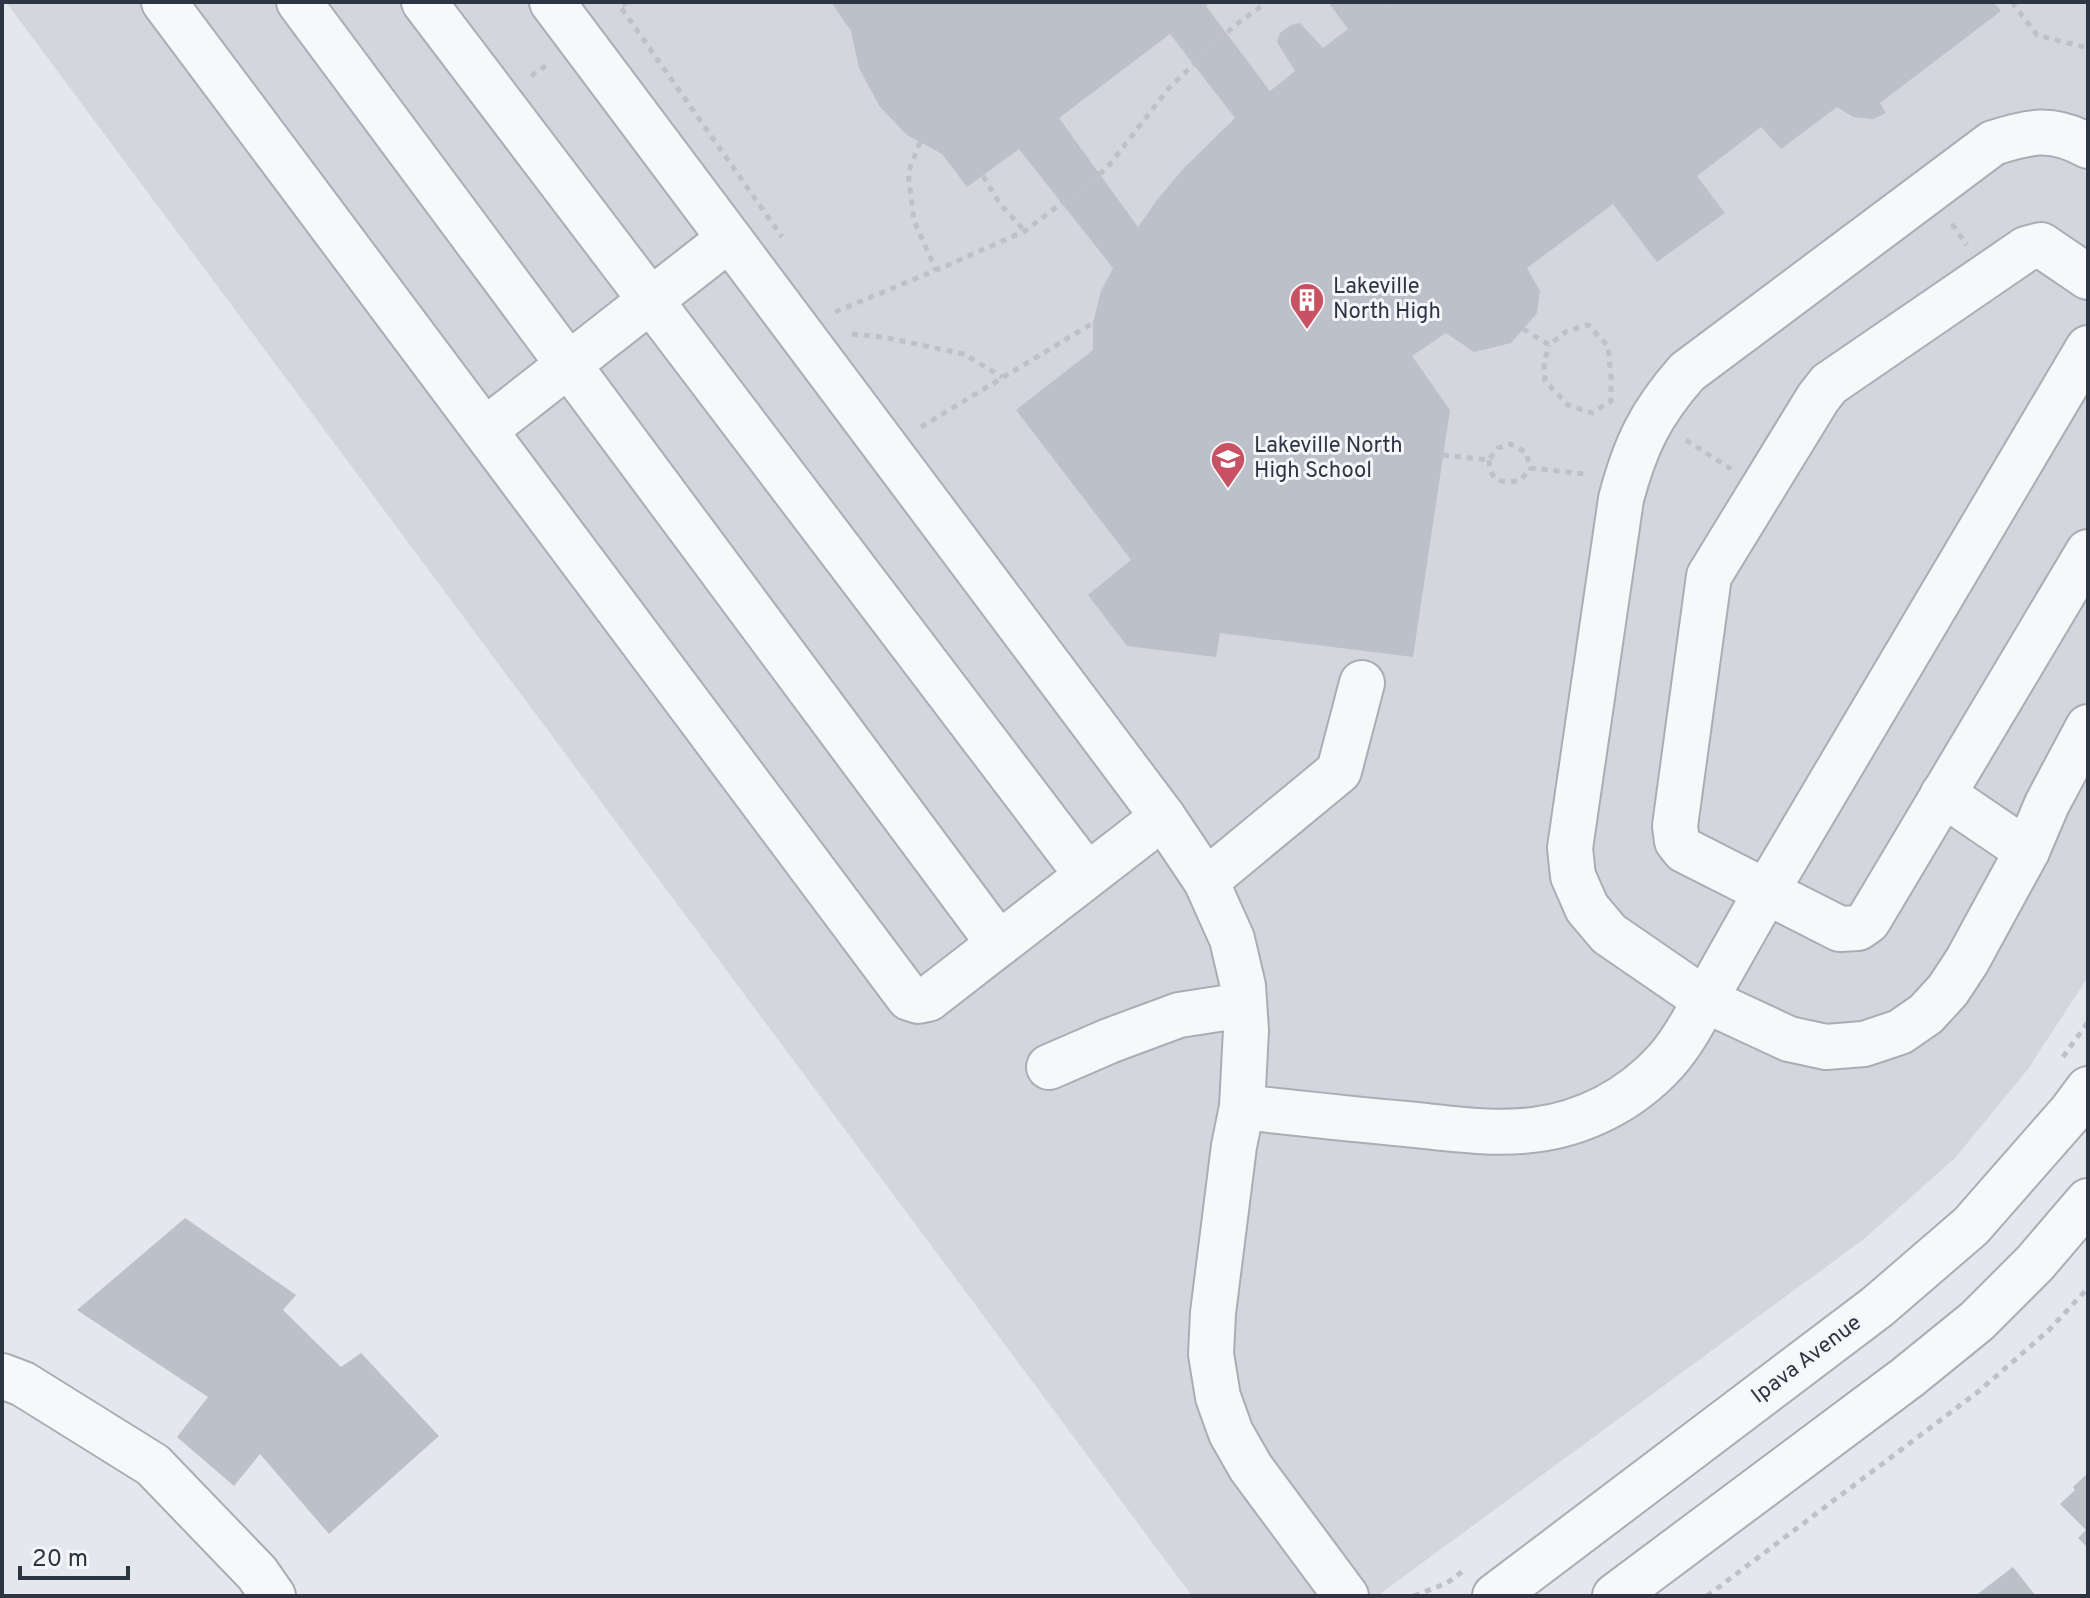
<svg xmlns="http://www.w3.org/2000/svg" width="2090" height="1598" viewBox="0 0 2090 1598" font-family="Overpass,sans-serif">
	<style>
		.built { fill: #d3d6dd }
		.building { fill: #bcc0c8; fill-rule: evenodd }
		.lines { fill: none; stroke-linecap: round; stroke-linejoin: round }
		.minor-casing { stroke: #a9aeb5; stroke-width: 48 }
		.path { stroke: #bec1c7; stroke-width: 5; stroke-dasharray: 6 6; stroke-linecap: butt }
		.minor { stroke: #f7f8fa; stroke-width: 44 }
		.labels { text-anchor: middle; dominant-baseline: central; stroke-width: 6; stroke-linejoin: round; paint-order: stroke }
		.poi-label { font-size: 22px; fill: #2d3543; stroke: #f4f6f9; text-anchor: start }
		.street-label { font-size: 22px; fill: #2d3543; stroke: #f4f6f9 }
	</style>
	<rect width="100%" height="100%" fill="#e4e7eb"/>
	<polygon class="built" points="6,2 2088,2 2088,977 2028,1069 1955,1158 1864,1239 1377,1596 1192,1596"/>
	<g class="building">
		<path d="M831,2H1212L1206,6L1270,91L1295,71L1277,42L1280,33L1291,25L1300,23L1323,48L1348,29L1328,2H1387L1389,5L1394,2H1994L2001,11L1880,103L1886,113L1873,119L1853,117L1837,107L1781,149L1761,127L1697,176L1725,213L1657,262L1613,204L1527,268L1540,291L1537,313L1511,343L1474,352L1446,333L1412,356L1450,410L1413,657L1220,633L1216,657L1127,646L1088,595L1131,560L1016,410L1093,350V323L1101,291L1113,268L1019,149L967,187L942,154L907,135L880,107L859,68L851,31ZM1170,34L1235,118L1184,168L1157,200L1138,227L1059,118Z"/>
		<polygon points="185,1218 296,1295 283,1310 341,1367 361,1353 439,1436 329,1534 260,1454 234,1486 177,1437 208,1397 77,1310"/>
		<polygon points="2088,1473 2088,1548 2078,1538 2086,1530 2060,1504 2075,1490 2073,1487"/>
		<polygon points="2013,1567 2036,1596 1975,1596"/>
	</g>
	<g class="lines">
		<g class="minor-casing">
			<g id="minor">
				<polyline points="164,2 909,998 918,1001 928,999 1163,817"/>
				<polyline points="299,2 999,944"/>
				<polyline points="424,2 1087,875"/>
				<polyline points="552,2 1163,817 1206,881 1232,939 1243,986 1246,1030 1242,1107 1234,1146 1213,1313 1211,1354 1218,1397 1231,1433 1251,1468 1346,1596"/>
				<polyline points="2088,277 2041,245 2026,249 1829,384 1818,398 1709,576 1675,826 1677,841 1684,850 1840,929 1858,928 1868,921 2088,552"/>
				<polyline points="2088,348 1766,892 1705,1000 1789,1039 1826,1047 1864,1044 1900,1032 1926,1014 1948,990 1967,961 2027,851 2047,804 2088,727"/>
				<polyline points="485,430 729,239"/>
				<polyline points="1943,794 2027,851"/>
				<polyline points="1206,881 1339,771 1362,683"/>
				<polyline points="1049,1067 1109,1041 1179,1015 1244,1005"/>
				<path d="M1242,1107C1296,1113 1351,1119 1406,1124C1448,1128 1491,1135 1533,1130C1584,1124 1632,1099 1666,1061C1682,1043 1694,1021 1705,1000L1609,934L1587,908L1573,876L1570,848L1621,499C1635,446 1650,414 1687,372L1993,143C2030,131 2053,126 2088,146"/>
				<polyline points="2,1376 23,1384 153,1465 257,1573 273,1596"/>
				<polyline points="1495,1596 1877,1307 1971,1226 2071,1112 2088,1089"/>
				<polyline points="1615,1596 1908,1377 1977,1321 2035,1263 2088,1201"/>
			</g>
		</g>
		<g class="path">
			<polyline points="628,2 620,6 782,237"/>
			<polyline points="2012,2 2037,35 2088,48"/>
			<polyline points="531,76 547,65"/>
			<polyline points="920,142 908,173 914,221 936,270"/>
			<polyline points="983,176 1000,204 1025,231"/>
			<polyline points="1952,224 1967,245"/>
			<polyline points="835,312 946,266 1025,231 1107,168 1168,89 1234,26 1267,2"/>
			<polyline points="1523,329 1549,345 1567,331 1588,325 1608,346 1611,376 1611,401 1592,413 1568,405 1545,381 1544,363 1549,345"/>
			<polyline points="852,334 883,337 964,354 1002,377"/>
			<polyline points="921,427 1093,323"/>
			<polyline points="1686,440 1731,469"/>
			<polyline points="1443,455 1489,460 1498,448 1510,444 1526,452 1530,468 1585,474"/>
			<path d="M1489,460C1490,482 1501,484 1521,480L1530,468"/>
			<polyline points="2063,1057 2088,1022"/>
			<polyline points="1414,1596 1447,1583 1463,1571"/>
			<polyline points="1707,1596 1979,1391 2048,1331 2088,1288"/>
		</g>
		<use href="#minor" class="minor"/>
	</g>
	<defs>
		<g id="building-pin" transform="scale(1.8)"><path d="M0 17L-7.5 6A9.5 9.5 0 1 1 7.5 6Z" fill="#c85263" stroke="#f4f6f9"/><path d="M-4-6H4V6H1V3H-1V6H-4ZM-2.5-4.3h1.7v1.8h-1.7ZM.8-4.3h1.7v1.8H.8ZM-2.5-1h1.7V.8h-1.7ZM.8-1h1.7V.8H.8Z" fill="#fff"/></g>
		<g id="school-pin" transform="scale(1.8)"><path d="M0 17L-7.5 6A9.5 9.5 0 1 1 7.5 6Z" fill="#c85263" stroke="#f4f6f9"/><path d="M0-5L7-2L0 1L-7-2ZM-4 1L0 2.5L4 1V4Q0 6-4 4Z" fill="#fff"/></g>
	</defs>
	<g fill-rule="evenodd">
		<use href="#building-pin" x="1307" y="300"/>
		<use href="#school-pin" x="1228" y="459"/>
	</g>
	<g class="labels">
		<g class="poi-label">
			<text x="1333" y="287">Lakeville<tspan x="1333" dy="25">North High</tspan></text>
			<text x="1254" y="446">Lakeville North<tspan x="1254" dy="25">High School</tspan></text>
		</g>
		<g class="street-label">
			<text transform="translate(1807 1360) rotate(-37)">Ipava Avenue</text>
		</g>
	</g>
	<rect width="2090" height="1598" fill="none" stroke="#2d3543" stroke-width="8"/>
	<path d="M20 1566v12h108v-12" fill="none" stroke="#2d3543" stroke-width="4"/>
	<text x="32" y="1566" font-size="24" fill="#2d3543" stroke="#f4f6f9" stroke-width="6" paint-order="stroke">20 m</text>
</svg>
